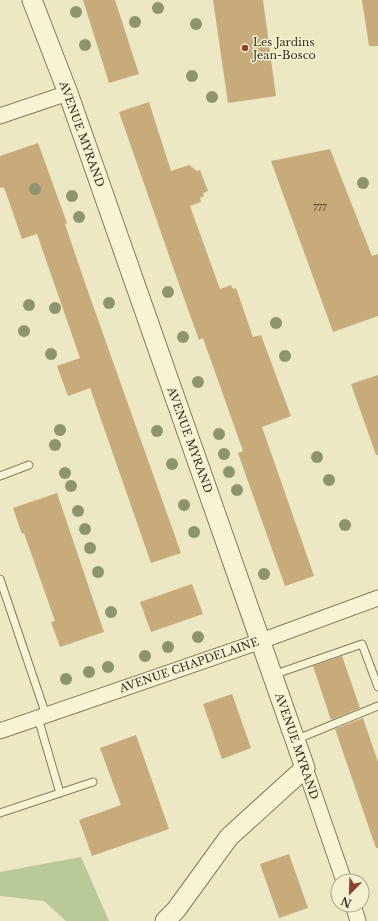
<svg xmlns="http://www.w3.org/2000/svg" width="378" height="921" viewBox="0 0 378 921" font-family="'Libre Baskerville',serif">
	<style>
		.green { fill: #b9c998 }
		.building { fill: #c8ab7b }
		.lines { fill: none; stroke-linecap: round; stroke-linejoin: round }
		.service-casing { stroke: #857a5b; stroke-width: 9 }
		.minor-casing { stroke: #857a5b; stroke-width: 17 }
		.tertiary-casing { stroke: #857a5b; stroke-width: 21 }
		.service { stroke: #f7f4d6; stroke-width: 7 }
		.minor { stroke: #f7f4d6; stroke-width: 15 }
		.tertiary { stroke: #f7f4d6; stroke-width: 19 }
		.tree { fill: #8c956d }
		.poi-dot { fill: #91422e; stroke: #f4f1d3; stroke-width: 1.5 }
		.labels { text-anchor: middle; dominant-baseline: central; stroke-width: 3; stroke-linejoin: round; paint-order: stroke }
		.number-label { font-size: 9px; fill: #5a4e35 }
		.poi-label { font-size: 11px; fill: #362f1e; stroke: #f4f1d3; text-anchor: start }
		.street-label { font-size: 11px; fill: #362f1e; stroke: #f4f1d3 }
	</style>
	<rect width="100%" height="100%" fill="#ece8c3"/>
	<polygon class="green" points="81,857 109,921 66,921 44,901 0,896 0,872"/>
	<g class="building">
		<polygon points="83,0 115,0 139,74 109,83"/>
		<polygon points="213,0 263,0 276,96 228,103"/>
		<polygon points="362,0 378,0 378,46 369,46"/>
		<polygon points="149,102 171,171 189,165 197,171 200,170 208,191 203,193 204,196 200,198 201,202 190,206 220,289 231,285 233,289 236,288 253,337 261,335 291,416 262,427 314,576 285,586 238,453 243,451 203,338 199,340 180,287 119,112"/>
		<polygon points="38,143 67,223 65,224 85,283 181,553 151,563 90,388 68,396 57,366 80,358 37,234 22,239 5,190 3,187 0,188 0,156"/>
		<polygon points="330,149 372,256 378,254 378,316 333,332 271,161"/>
		<polygon points="378,375 378,455 376,455 351,384"/>
		<polygon points="57,493 104,632 60,647 51,622 55,621 24,533 22,534 13,508"/>
		<polygon points="192,584 203,614 151,632 140,602"/>
		<polygon points="342,656 360,708 331,720 313,666"/>
		<polygon points="232,694 251,748 222,759 203,704"/>
		<polygon points="363,718 378,762 378,848 376,848 335,729"/>
		<polygon points="136,735 169,829 92,856 79,820 121,805 100,748"/>
		<polygon points="289,854 308,908 279,918 260,864"/>
	</g>
	<g class="lines">
		<g class="service-casing">
			<g id="service">
				<polyline points="0,476 29,465"/>
				<polyline points="0,579 46,715"/>
				<polyline points="273,675 362,644 378,687"/>
				<polyline points="38,718 60,793"/>
				<polyline points="295,740 378,706"/>
				<polyline points="0,813 93,782"/>
			</g>
		</g>
		<g class="minor-casing">
			<g id="minor">
				<polyline points="0,116 68,93"/>
				<polyline points="0,731 261,641 378,598"/>
				<polyline points="305,768 344,881"/>
				<polyline points="353,905 358,921"/>
			</g>
		</g>
		<g class="tertiary-casing">
			<polyline id="tertiary" points="32,0 68,93 305,768 229,837 176,910 165,921"/>
		</g>
		<use href="#service" class="service"/>
		<use href="#minor" class="minor"/>
		<use href="#tertiary" class="tertiary"/>
	</g>
	<g class="tree">
		<circle cx="158" cy="8" r="6"/>
		<circle cx="76" cy="12" r="6"/>
		<circle cx="135" cy="22" r="6"/>
		<circle cx="196" cy="24" r="6"/>
		<circle cx="85" cy="45" r="6"/>
		<circle cx="192" cy="76" r="6"/>
		<circle cx="212" cy="97" r="6"/>
		<circle cx="363" cy="183" r="6"/>
		<circle cx="35" cy="189" r="6"/>
		<circle cx="72" cy="196" r="6"/>
		<circle cx="79" cy="217" r="6"/>
		<circle cx="168" cy="292" r="6"/>
		<circle cx="109" cy="303" r="6"/>
		<circle cx="29" cy="305" r="6"/>
		<circle cx="55" cy="308" r="6"/>
		<circle cx="276" cy="323" r="6"/>
		<circle cx="24" cy="331" r="6"/>
		<circle cx="183" cy="337" r="6"/>
		<circle cx="51" cy="354" r="6"/>
		<circle cx="285" cy="356" r="6"/>
		<circle cx="198" cy="382" r="6"/>
		<circle cx="60" cy="430" r="6"/>
		<circle cx="157" cy="431" r="6"/>
		<circle cx="219" cy="434" r="6"/>
		<circle cx="55" cy="445" r="6"/>
		<circle cx="224" cy="454" r="6"/>
		<circle cx="317" cy="457" r="6"/>
		<circle cx="172" cy="464" r="6"/>
		<circle cx="229" cy="472" r="6"/>
		<circle cx="65" cy="473" r="6"/>
		<circle cx="329" cy="480" r="6"/>
		<circle cx="71" cy="486" r="6"/>
		<circle cx="237" cy="490" r="6"/>
		<circle cx="184" cy="505" r="6"/>
		<circle cx="78" cy="511" r="6"/>
		<circle cx="345" cy="525" r="6"/>
		<circle cx="85" cy="529" r="6"/>
		<circle cx="194" cy="532" r="6"/>
		<circle cx="90" cy="548" r="6"/>
		<circle cx="98" cy="572" r="6"/>
		<circle cx="264" cy="574" r="6"/>
		<circle cx="111" cy="612" r="6"/>
		<circle cx="198" cy="637" r="6"/>
		<circle cx="168" cy="647" r="6"/>
		<circle cx="145" cy="656" r="6"/>
		<circle cx="108" cy="667" r="6"/>
		<circle cx="89" cy="672" r="6"/>
		<circle cx="66" cy="679" r="6"/>
	</g>
	<circle class="poi-dot" cx="245" cy="48" r="4"/>
	<g class="labels">
		<g class="number-label">
			<text x="320" y="207">777</text>
		</g>
		<g class="poi-label">
			<text x="253" y="42">Les Jardins<tspan x="253" dy="13">Jean-Bosco</tspan></text>
		</g>
		<g class="street-label">
			<text transform="translate(82 134) rotate(70)">AVENUE MYRAND</text>
			<text transform="translate(190 440) rotate(70)">AVENUE MYRAND</text>
			<text transform="translate(189 665) rotate(-19)">AVENUE CHAPDELAINE</text>
			<text transform="translate(297 746) rotate(71)">AVENUE MYRAND</text>
		</g>
	</g>
	<g transform="translate(350 893) rotate(203)"><circle r="19" fill="#f4f1d3" stroke="#a8a38b"/>
	<path d="M0-3L7 15L0 10L-7 15Z" fill="#91422e"/>
	<text y="-6" font-size="11" font-weight="bold" text-anchor="middle" fill="#362f1e">N</text>
	</g>
</svg>
